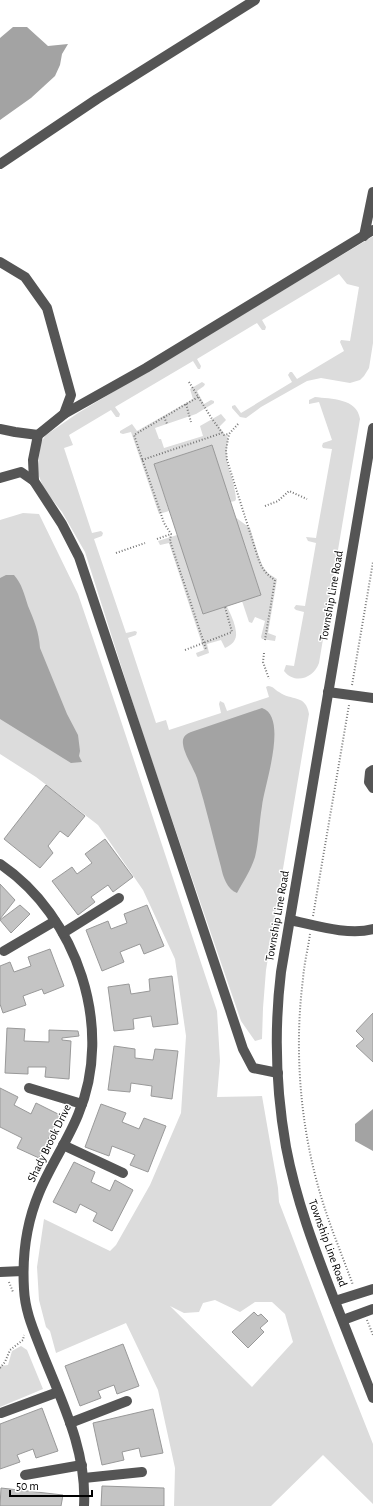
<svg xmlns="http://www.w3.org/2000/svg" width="373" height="1506" viewBox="0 0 373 1506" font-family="'Alegreya Sans',sans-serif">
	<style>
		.green { fill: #dcdcdc; fill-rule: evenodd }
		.water { fill: #a3a3a3 }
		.building { fill: #c4c4c4; stroke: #999 }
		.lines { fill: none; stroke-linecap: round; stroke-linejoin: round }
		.path { stroke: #777; stroke-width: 2; stroke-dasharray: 1 2; stroke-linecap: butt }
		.minor { stroke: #555; stroke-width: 10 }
		.labels { text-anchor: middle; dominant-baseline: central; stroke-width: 3; stroke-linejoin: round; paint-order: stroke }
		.street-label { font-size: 12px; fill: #000; stroke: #fff }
	</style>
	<rect width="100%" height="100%" fill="#fff"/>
	<g class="green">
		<path d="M372,237H373V343L369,368L364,376L360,380L350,383L321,378L307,381L261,407L246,418L240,417L232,408V406L235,405L241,413L292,382L288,375L290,372H292L297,379L344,351L340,342L341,340L350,341L359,287L347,284L339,274L262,320L266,327L265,330H262L257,323L197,359L201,366L200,369H198L193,361L115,407L120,414L119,417H116L111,410L69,435L73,445L64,448L92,533L101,531L103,533L102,536L94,539L126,633L135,631L137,632L136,635L128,638L156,723L166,720L169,730L221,713L219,704L220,701L224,703L227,711L269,697L266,687L268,686C273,686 275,690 279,692C291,701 306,694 309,714L266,970L263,1008L262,1039L255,1041L241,1021L230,989L144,738L85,552L62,512L44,489L37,471L41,442L46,435L78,413Z"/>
		<path d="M202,382L205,384L204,386L197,391L204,404L211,400L214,401V403L196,414L155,428L159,439H161L164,448L203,436L200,426L221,414L226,420L219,427L228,438C227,445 226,453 227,461C230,474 235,485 236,499L235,501L230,502L211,445L154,464L169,511L159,514L131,432L123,434L120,433V431L132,424L137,431L193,399L190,389Z"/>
		<path d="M315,397C331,399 357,398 360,419L319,663C314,678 295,685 284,671L286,665L294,666L304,612L296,610L294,608L296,605L305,606L316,543L308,541L306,537L316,538L332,449L323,448L322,446L323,443L332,440L319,402L309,404V400Z"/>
		<path d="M23,513L39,514L78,594L119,715L217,1011L220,1061L217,1097L262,1096L278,1188L279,1202L333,1343L373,1444V1504L323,1455L271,1506H174L175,1468L158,1390L126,1323L56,1353L50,1331L46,1327L39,1300L37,1267L44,1219L110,1251L116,1245L150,1185L181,1113L186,1036L175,959L143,890L98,825L36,777L0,754V520ZM215,1300L240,1312L255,1302H272L285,1314L293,1342L252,1387L170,1306L184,1313L199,1312L203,1303Z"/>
		<polygon points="235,517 250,528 258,554 263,567 269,574 277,579 268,633 276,636 275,641 262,639 261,637 265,621 255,617 252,623 249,622 242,601 261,594"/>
		<path d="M177,535C193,557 234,606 236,632C237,640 232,645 225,648L221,640L207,644L209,653L198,657L197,656L196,653L204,650L169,543L160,545L158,541Z"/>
		<polygon points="21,1346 27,1350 43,1389 0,1407 0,1366 8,1365 12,1351"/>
	</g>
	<g class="water">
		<polygon points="13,27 27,27 48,46 68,44 62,54 60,65 55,76 31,98 0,120 0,38"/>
		<path d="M6,575H14C22,584 24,594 28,606C34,620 39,632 40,648L67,714L78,735L80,751L79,756L82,762L71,763L0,719V578Z"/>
		<path d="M262,708C289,717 264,786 262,806C259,823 259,841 255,857C251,870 243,882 237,893C227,889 223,877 221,867C213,838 206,807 197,778C193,767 184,754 183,744C182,737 186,734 191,732Z"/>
		<polygon points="373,1109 373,1151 355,1141 355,1124"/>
	</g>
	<g class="building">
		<polygon points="212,445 261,595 203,614 154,464"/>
		<polygon points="46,785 85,816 68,837 60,831 48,846 53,853 40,868 4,839"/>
		<polygon points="105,839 133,877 113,892 108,885 91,897 95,902 78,915 52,881 72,867 77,874 92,863 85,854"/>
		<polygon points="0,884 15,900 0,919"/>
		<polygon points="20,905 30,914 11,933 0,920"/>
		<polygon points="147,905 164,946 144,954 140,944 120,952 124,962 102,971 86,930 108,921 111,929 127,923 124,914"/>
		<polygon points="50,949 64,986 44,994 42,989 23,996 26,1005 3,1013 0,1004 0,966 10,962 14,972 31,966 28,957"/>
		<polygon points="172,976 178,1024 153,1027 151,1016 133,1019 134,1029 114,1031 108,987 129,984 131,994 150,991 149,979"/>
		<polygon points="373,1013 373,1062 356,1046 364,1039 356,1031"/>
		<polygon points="7,1028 25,1029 24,1041 49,1042 49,1030 78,1031 79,1036 62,1038 62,1040 71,1041 69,1079 45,1077 46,1067 28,1067 28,1074 5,1073"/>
		<polygon points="114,1046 135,1049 135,1058 153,1060 155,1049 178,1051 172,1099 151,1096 152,1086 131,1083 130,1092 108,1090"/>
		<polygon points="0,1088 18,1097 14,1105 31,1114 36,1103 60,1115 39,1158 17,1148 22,1138 0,1127"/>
		<polygon points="101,1104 126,1113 122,1122 139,1129 144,1118 166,1126 148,1172 130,1165 135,1155 112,1146 109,1156 85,1147"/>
		<polygon points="74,1162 95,1172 91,1182 110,1191 115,1180 133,1190 112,1231 93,1221 97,1213 80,1204 76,1213 53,1202"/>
		<polygon points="254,1312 258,1316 261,1314 268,1321 260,1328 264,1332 248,1348 232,1332"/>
		<polygon points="123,1344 139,1386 117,1394 114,1385 98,1391 101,1398 80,1406 65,1366"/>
		<polygon points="42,1408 58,1451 36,1458 33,1449 17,1455 20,1462 0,1469 0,1424"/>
		<polygon points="153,1409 163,1453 141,1457 139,1448 122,1452 124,1460 102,1465 93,1423"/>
		<polygon points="102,1486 164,1488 164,1506 101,1506"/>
		<polygon points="1,1488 63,1495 61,1506 0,1506"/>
	</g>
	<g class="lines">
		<g class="path">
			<polyline points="189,382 212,419 224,435 229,434"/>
			<polyline points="198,397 134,435 164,523 171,534 170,541 206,649"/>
			<polyline points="186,404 191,422"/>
			<polyline points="164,417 167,424"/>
			<path d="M238,424L229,434L226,450L227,460L259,561C263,570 267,575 275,580L265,640"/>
			<polyline points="142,460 222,433"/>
			<polyline points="265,506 278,501 289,491 307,499"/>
			<polyline points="157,539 171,534"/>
			<polyline points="116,553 145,543"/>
			<polyline points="185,650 232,632 225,607"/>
			<polyline points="264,653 263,662 269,679"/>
			<polyline points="352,685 373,562"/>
			<polyline points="313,916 349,705"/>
			<path d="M310,934C308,949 304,964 303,979C294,1049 300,1125 320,1193C329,1224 342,1255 353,1285"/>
			<polyline points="9,1282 13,1292"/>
			<polyline points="367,1320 373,1335"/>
			<polyline points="0,1368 5,1362 10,1350 23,1340 24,1335"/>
		</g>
		<g class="minor">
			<polyline points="0,164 97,99 255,0"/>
			<polyline points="364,236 373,192"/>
			<polyline points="0,262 25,277 47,308 71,395 64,414 38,435 33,460 34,481"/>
			<polyline points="64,414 146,368 373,230"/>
			<path d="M373,428L281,972C274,1030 276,1090 286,1147C296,1200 315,1250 334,1299C347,1332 360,1365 373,1398"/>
			<polyline points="0,429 15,432 38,435"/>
			<polyline points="0,478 21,472 34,481 62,524 79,557 243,1049 253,1068 278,1073"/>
			<polyline points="328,692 373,698"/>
			<polyline points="373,770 370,772 369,782 373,788"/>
			<path d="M0,864C77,916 115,1028 78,1115C67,1142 50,1166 39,1193C26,1224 22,1256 24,1289C25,1312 34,1331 42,1352C62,1402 87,1451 84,1506"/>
			<path d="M290,920C314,925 349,936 373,929"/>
			<polyline points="63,933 119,898"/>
			<polyline points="4,951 55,921"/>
			<polyline points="29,1088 82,1104"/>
			<polyline points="63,1145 123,1173"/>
			<polyline points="0,1272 23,1271"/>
			<polyline points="335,1301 373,1289"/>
			<polyline points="343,1320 373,1309"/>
			<polyline points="1,1413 58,1392"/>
			<polyline points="70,1423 127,1401"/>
			<polyline points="25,1475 82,1465"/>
			<polyline points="84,1478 142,1472"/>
		</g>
	</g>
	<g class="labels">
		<g class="street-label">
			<text transform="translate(331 596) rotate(-80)">Township Line Road</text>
			<text transform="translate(277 916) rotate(-80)">Township Line Road</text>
			<text transform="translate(49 1143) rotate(-64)">Shady Brook Drive</text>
			<text transform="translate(328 1243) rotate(70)">Township Line Road</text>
		</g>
	</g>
	<path d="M10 1490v6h82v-6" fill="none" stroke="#000000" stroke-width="2"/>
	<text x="16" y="1490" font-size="12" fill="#000000" stroke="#ffffff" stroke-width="3" paint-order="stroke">50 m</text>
</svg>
